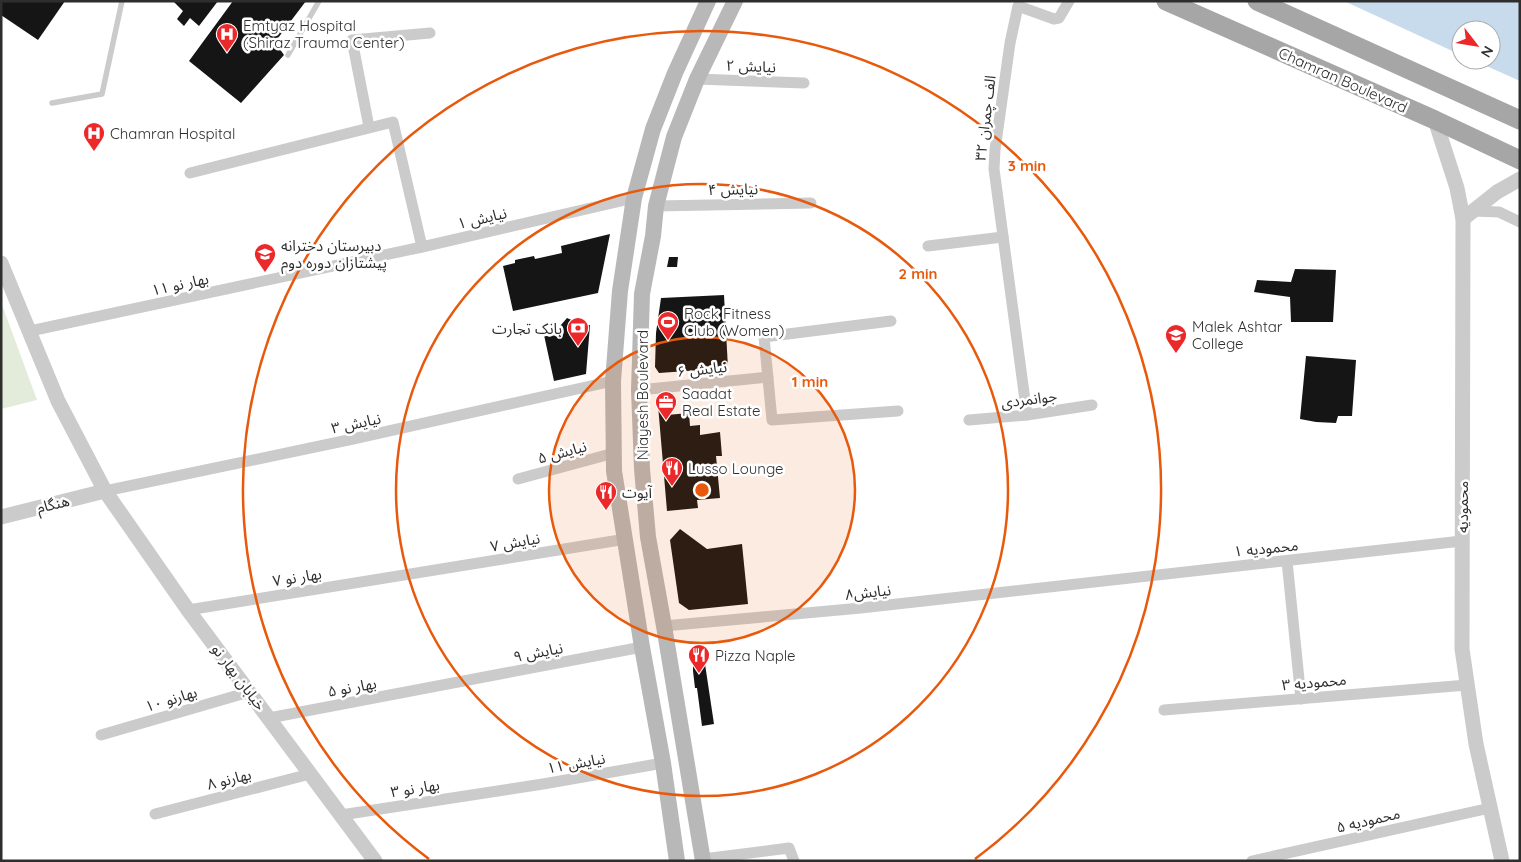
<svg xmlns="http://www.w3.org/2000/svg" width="1521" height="862" viewBox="0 0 1521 862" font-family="Quicksand,'Noto Sans Arabic',sans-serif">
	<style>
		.green { fill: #e3ecdb }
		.water { fill: #c7dbed }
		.building { fill: #151515 }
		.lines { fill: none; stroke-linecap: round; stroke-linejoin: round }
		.service { stroke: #cbcbcb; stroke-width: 5.5 }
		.minor { stroke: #cbcbcb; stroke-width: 11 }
		.tertiary { stroke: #cbcbcb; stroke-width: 15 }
		.secondary { stroke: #b8b8b8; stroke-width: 16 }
		.primary { stroke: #a6a6a6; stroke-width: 19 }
		.ring { fill: none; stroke: #e8590c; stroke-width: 2.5 }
		.labels { text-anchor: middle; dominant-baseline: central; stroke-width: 5; stroke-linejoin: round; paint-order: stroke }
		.poi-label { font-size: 15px; fill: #2e2e2e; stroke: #fff; text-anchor: start }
		.street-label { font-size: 15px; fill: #2e2e2e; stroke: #fff }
		.centre { fill: #e8590c; stroke: #fff; stroke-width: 2.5 }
		.ring-label { font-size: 15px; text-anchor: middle; font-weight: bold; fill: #e8590c; stroke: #fff; stroke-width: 5; stroke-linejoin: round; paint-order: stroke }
	</style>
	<rect width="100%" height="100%" fill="#fff"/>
	<polygon class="green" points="1,302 37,400 1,409"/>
	<polygon class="water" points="1344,1 1520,1 1520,81 1473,60 1491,60 1491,30 1461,30 1461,55"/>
	<g class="building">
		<polygon points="1,1 65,1 38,40 1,15"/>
		<polygon points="173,1 218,1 199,26 190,18 184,26 177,19 183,11"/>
		<polygon points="233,1 306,1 275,42 284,55 241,103 189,61"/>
		<polygon points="610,234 598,293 513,311 503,266 515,263 515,260 534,256 535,259 562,253 561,246"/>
		<polygon points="669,257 678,257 677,267 667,267"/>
		<polygon points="1295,269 1336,270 1333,322 1291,322 1290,297 1254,292 1257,280 1291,282"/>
		<polygon points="724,295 728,368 659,373 655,367 656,333 661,298"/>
		<polygon points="567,318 585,326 590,325 586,374 554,381 544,335 554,333"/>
		<polygon points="1306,356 1356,360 1352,416 1338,416 1336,423 1316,422 1300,419"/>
		<polygon points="658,405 666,405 667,415 689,413 690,426 700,425 700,435 720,432 722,456 716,456 720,498 697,500 698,508 667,511"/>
		<polygon points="680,529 707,549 742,544 748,604 689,610 679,603 670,540"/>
		<polygon points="696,656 705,664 714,724 702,726 697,688 695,688 693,671 693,658"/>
	</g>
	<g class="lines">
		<g class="service">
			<polyline points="288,55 319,1"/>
			<polyline points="52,103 102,94 122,1"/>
		</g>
		<g class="minor">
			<polyline points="697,79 804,83"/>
			<polyline points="369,127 352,40 430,33"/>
			<polyline points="190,173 393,122 422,247"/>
			<polyline points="656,206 811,203"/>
			<polyline points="1473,211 1499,212 1520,222"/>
			<polyline points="928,246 1003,237"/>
			<polyline points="891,321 764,337 772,420 898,411"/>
			<polyline points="30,331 422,247 634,198"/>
			<polyline points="639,390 768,377"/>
			<polyline points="1027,415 994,169 995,150 1010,43 1018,6 1054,19 1059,18 1069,1"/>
			<polyline points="969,420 1027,415 1092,405"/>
			<polyline points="518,479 614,453"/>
			<polyline points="105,491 353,439 613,381"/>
			<polyline points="1287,561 1301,699"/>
			<polyline points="188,610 626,539"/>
			<polyline points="664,626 861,608 1462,541"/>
			<polyline points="1164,710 1467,685"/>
			<polyline points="269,718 642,647"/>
			<polyline points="101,735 249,692"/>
			<polyline points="155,814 310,774"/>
			<polyline points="341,815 543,784 663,763"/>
			<polyline points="703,859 789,848 794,861"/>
			<polyline points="1252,861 1490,808"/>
		</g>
		<g class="tertiary">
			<polyline points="1435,120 1457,188 1463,219 1462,649 1476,744 1502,861"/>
			<polyline points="1463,219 1497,192 1520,179"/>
			<polyline points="1,263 58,401 105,491 188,610 375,861"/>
			<polyline points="1,517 105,491"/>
		</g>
		<g class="secondary">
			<polyline points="677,861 663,763 642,647 614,471 613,381 620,291 634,198 653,129 675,73 708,1"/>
			<polyline points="703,861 664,626 648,537 642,469 639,390 642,294 653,236 656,206 674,137 697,79 735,1"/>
		</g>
		<g class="primary">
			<polyline points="1166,1 1435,120 1520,160"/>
			<polyline points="1257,1 1520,120"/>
		</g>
	</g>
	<circle cx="702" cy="490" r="153" fill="#e8590c" fill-opacity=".12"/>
	<g class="ring">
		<circle cx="702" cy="490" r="153"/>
		<circle cx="702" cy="490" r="306"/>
		<path d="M429 859A459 459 0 1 1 975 859"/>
	</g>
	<defs>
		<g id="hospital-pin" transform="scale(1.125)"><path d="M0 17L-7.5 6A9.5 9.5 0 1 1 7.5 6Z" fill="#ec292a" stroke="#fff"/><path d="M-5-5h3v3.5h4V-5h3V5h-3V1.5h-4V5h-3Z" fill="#fff"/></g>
		<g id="school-pin" transform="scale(1.125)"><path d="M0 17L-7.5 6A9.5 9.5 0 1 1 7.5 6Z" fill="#ec292a" stroke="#fff"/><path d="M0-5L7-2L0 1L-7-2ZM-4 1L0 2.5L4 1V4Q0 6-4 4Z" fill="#fff"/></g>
		<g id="stadium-pin" transform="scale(1.125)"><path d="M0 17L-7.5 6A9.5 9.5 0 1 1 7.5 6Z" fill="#ec292a" stroke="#fff"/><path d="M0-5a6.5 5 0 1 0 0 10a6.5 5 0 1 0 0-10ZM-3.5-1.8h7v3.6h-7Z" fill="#fff"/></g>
		<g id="bank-pin" transform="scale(1.125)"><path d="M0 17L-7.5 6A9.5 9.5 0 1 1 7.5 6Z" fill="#ec292a" stroke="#fff"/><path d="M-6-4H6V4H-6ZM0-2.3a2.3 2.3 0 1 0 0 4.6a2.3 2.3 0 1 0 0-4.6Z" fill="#fff"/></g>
		<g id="university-pin" transform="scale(1.125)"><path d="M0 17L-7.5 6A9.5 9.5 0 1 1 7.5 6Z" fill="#ec292a" stroke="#fff"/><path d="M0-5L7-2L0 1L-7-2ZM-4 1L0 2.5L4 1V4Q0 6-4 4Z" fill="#fff"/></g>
		<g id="office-pin" transform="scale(1.125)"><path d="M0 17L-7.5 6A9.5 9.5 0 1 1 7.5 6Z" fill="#ec292a" stroke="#fff"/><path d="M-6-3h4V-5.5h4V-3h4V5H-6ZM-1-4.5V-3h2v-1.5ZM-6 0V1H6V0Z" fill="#fff"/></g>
		<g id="restaurant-pin" transform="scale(1.125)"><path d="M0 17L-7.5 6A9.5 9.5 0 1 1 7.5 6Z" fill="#ec292a" stroke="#fff"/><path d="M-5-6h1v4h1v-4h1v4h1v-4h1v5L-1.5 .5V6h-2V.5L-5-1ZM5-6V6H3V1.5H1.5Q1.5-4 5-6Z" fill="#fff"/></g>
	</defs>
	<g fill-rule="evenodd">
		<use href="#hospital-pin" x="227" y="34"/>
		<use href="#hospital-pin" x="94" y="133"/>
		<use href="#school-pin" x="265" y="254"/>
		<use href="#stadium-pin" x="668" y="322"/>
		<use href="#bank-pin" x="578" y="328"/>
		<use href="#university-pin" x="1176" y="335"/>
		<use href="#office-pin" x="666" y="402"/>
		<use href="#restaurant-pin" x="672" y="468"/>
		<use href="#restaurant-pin" x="606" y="492"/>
		<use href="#restaurant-pin" x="699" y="655"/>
	</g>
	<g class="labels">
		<g class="poi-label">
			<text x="243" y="25">Emtyaz Hospital<tspan x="243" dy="17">(Shiraz Trauma Center)</tspan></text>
			<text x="110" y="133">Chamran Hospital</text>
			<text x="281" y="245">دبیرستان دخترانه<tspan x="281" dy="17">پیشتازان دوره دوم</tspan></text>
			<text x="684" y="313">Rock Fitness<tspan x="684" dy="17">Club (Women)</tspan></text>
			<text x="1192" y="326">Malek Ashtar<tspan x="1192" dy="17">College</tspan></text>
			<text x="562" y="328" text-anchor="end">بانک تجارت</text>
			<text x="682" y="393">Saadat<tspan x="682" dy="17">Real Estate</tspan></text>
			<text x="688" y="468">Lusso Lounge</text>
			<text x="622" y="492">آیوت</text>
			<text x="715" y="655">Pizza Naple</text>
		</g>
		<g class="street-label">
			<text transform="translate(751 66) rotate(2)">نیایش ۲</text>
			<text transform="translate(1343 80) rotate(24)">Chamran Boulevard</text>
			<text transform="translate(985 118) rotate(-83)">۳۲ الف چمران</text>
			<text transform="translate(733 189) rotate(-1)">نیایش ۴</text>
			<text transform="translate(482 218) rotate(-13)">نیایش ۱</text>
			<text transform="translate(180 284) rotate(-12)">۱۱ بهار نو</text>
			<text transform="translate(702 369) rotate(-6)">نیایش ۶</text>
			<text transform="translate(642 395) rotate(-90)">Niayesh Boulevard</text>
			<text transform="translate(1029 399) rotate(-7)">جوانمردی</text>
			<text transform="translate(356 423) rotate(-12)">نیایش ۳</text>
			<text transform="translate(562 452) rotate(-15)">نیایش ۵</text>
			<text transform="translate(53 504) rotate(-14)">هنگام</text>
			<text transform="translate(1462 507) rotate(-90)">محمودیه</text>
			<text transform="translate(515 542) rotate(-10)">نیایش ۷</text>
			<text transform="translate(1266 548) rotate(-6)">۱ محمودیه</text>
			<text transform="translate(297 577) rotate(-9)">۷ بهار نو</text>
			<text transform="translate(868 592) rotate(-6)">نیایش۸</text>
			<text transform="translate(538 652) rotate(-11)">نیایش ۹</text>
			<text transform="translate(239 677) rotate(53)">خیابان بهار نو</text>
			<text transform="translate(1314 682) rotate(-5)">۳ محمودیه</text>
			<text transform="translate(352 687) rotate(-10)">۵ بهار نو</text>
			<text transform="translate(171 699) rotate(-17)">۱۰ بهارنو</text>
			<text transform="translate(576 763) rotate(-10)">نیایش ۱۱</text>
			<text transform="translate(229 779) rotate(-14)">۸ بهارنو</text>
			<text transform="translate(415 788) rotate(-9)">۳ بهار نو</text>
			<text transform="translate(1368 820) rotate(-13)">۵ محمودیه</text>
		</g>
	</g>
	<circle cx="702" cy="490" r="8" class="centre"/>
	<g class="ring-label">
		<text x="1027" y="171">3 min</text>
		<text x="918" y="279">2 min</text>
		<text x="810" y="387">1 min</text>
	</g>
	<rect width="1521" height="862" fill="none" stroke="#2e2e2e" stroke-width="5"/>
	<g transform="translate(1476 45) rotate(121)"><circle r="24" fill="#ffffff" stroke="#ababab"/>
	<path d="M0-4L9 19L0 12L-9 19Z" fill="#ec292a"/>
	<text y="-8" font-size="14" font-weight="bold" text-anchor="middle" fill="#2e2e2e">N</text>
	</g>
</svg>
